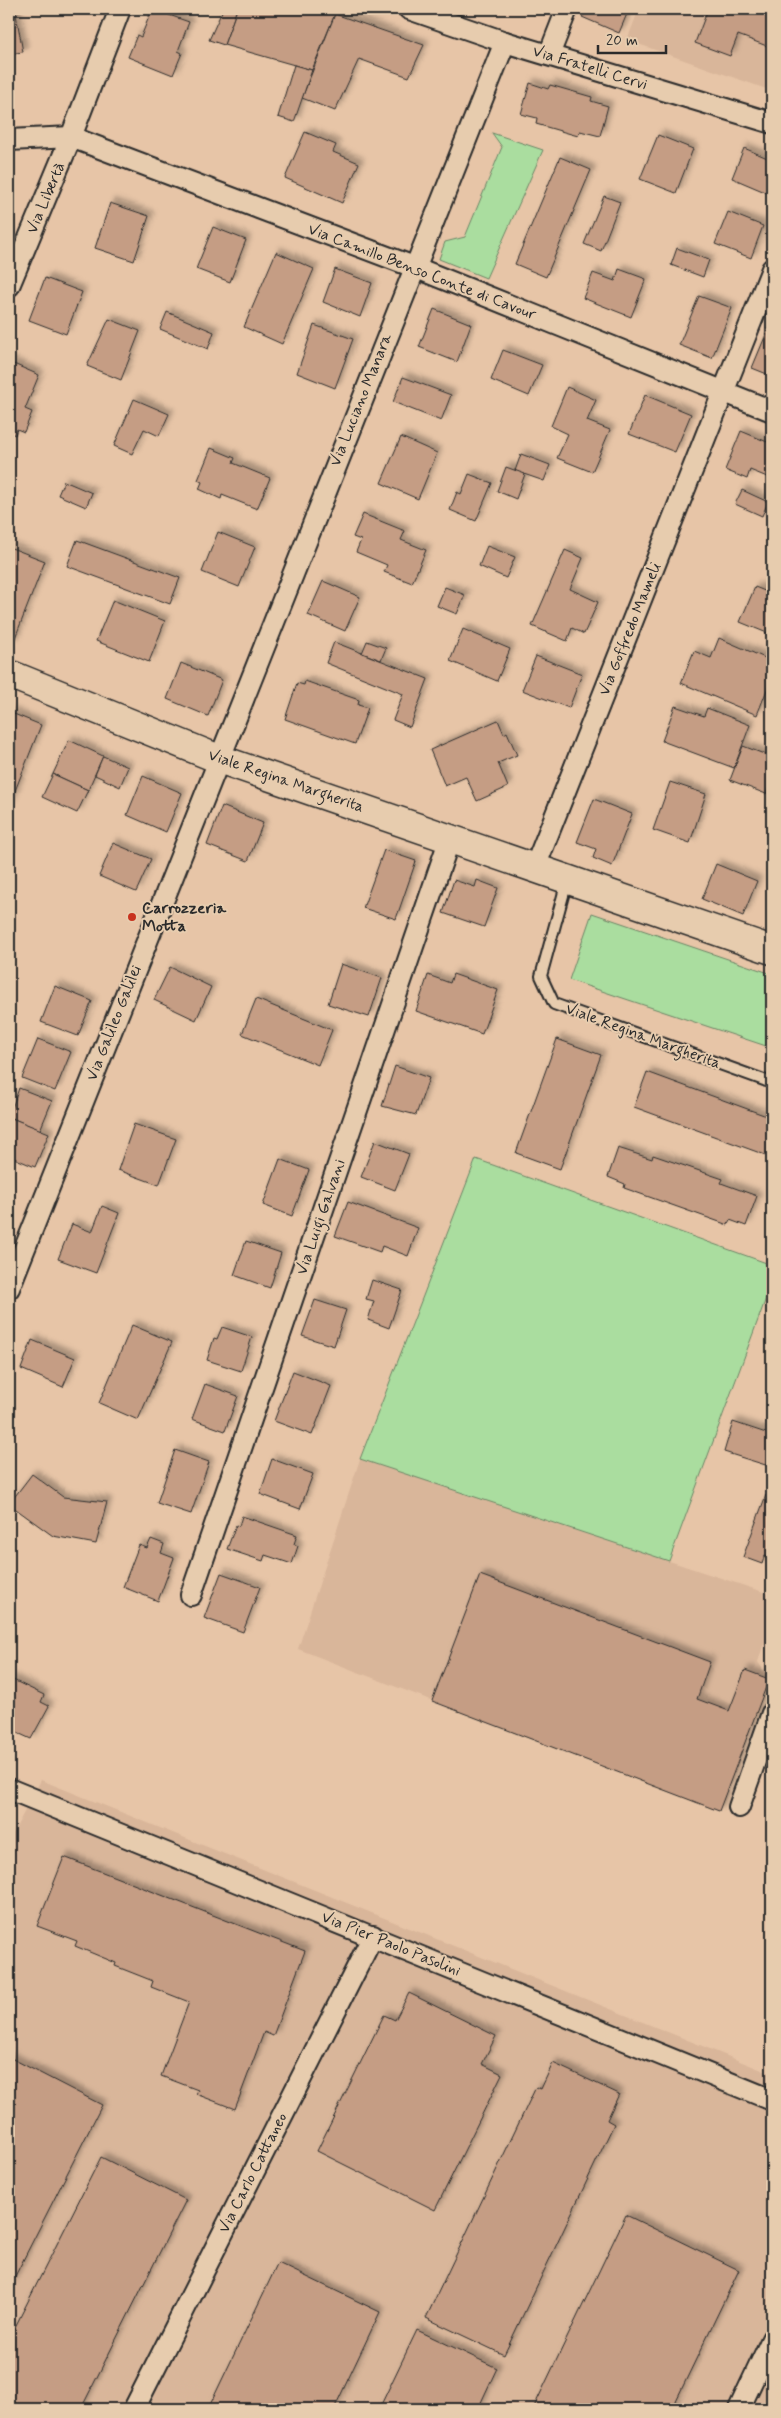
<svg xmlns="http://www.w3.org/2000/svg" width="781" height="2418" viewBox="0 0 781 2418" font-family="Mynerve,sans-serif">
	<style>
		.built { fill: #d9b69a }
		.green { fill: #aadd9f; stroke: #6a8465 }
		.building { fill: #c59d84; stroke: #2b2b2b; filter: url(#shadow) }
		.lines { fill: none; stroke-linecap: round; stroke-linejoin: round }
		.lane-casing { stroke: #2b2b2b; stroke-width: 14 }
		.street-casing { stroke: #2b2b2b; stroke-width: 24 }
		.secondary-casing { stroke: #2b2b2b; stroke-width: 31 }
		.lane { stroke: #e7ccae; stroke-width: 10 }
		.street { stroke: #e7ccae; stroke-width: 20 }
		.secondary { stroke: #e7ccae; stroke-width: 28 }
		.poi-dot { fill: #c8321e; stroke: #e7ccae; stroke-width: 2 }
		.labels { text-anchor: middle; dominant-baseline: central; stroke-width: 4; stroke-linejoin: round; paint-order: stroke }
		.street-label { font-size: 16px; fill: #2b2b2b; stroke: #e7ccae }
		.poi-label { font-size: 16px; font-weight: bold; fill: #2b2b2b; stroke: #e7ccae; text-anchor: start }
	</style>
	<defs>
		<filter id="shadow"><feDropShadow dx="4.5" dy="-4.5" stdDeviation="2.5" flood-color="#0004"/></filter>
	</defs>
	<rect width="100%" height="100%" fill="#e7c5a7"/>
	<filter id="ink" filterUnits="userSpaceOnUse"><feTurbulence type="fractalNoise" baseFrequency=".02" numOctaves="2"/><feDisplacementMap in="SourceGraphic" scale="10" xChannelSelector="R" yChannelSelector="G"/><feConvolveMatrix kernelMatrix="1 2 1 2 8 2 1 2 1" color-interpolation-filters="sRGB"/></filter>
	<g filter="url(#ink)">
		<g class="built">
			<polygon points="639,9 772,9 772,91 627,40"/>
			<polygon points="360,1459 772,1595 772,1639 763,1646 758,1662 769,1679 719,1811 298,1649"/>
			<polygon points="41,1780 772,2074 772,2409 9,2409 9,1841"/>
		</g>
		<g class="green">
			<polygon points="492,133 543,150 486,278 439,259 445,242 465,237 502,147"/>
			<polygon points="592,913 772,974 772,1048 569,980"/>
			<polygon points="476,1159 772,1265 772,1282 669,1561 360,1459"/>
		</g>
		<g class="building">
			<polygon points="9,9 15,9 23,52 9,54"/>
			<polygon points="152,9 189,22 178,51 182,53 173,75 128,57 137,35 141,37"/>
			<polygon points="223,9 237,9 224,45 209,40"/>
			<polygon points="237,9 318,9 335,14 312,70 224,45"/>
			<polygon points="586,9 629,9 619,33 582,17"/>
			<polygon points="708,9 772,9 772,48 738,35 730,56 695,43"/>
			<polygon points="335,14 424,45 409,77 359,59 335,111 302,98"/>
			<polygon points="294,65 312,70 294,122 278,117"/>
			<polygon points="530,83 548,89 550,85 592,97 591,101 608,106 600,136 580,131 578,136 536,124 537,118 521,114"/>
			<polygon points="305,132 336,145 333,152 359,163 342,203 285,178"/>
			<polygon points="658,135 693,149 676,193 640,179"/>
			<polygon points="744,148 772,160 772,195 732,178"/>
			<polygon points="560,157 591,170 546,277 515,264"/>
			<polygon points="604,196 620,202 601,251 584,244"/>
			<polygon points="110,203 149,216 134,261 95,248"/>
			<polygon points="728,212 763,226 751,258 715,244"/>
			<polygon points="213,227 246,240 230,282 196,269"/>
			<polygon points="677,248 709,260 703,277 671,265"/>
			<polygon points="276,252 314,269 282,344 244,327"/>
			<polygon points="335,269 372,283 360,317 323,302"/>
			<polygon points="619,269 646,279 631,317 583,298 593,273 615,281"/>
			<polygon points="45,278 82,292 66,334 29,320"/>
			<polygon points="699,296 732,308 712,358 679,345"/>
			<polygon points="434,309 471,324 457,362 419,347"/>
			<polygon points="167,312 214,332 208,349 160,329"/>
			<polygon points="109,319 140,331 121,380 87,366"/>
			<polygon points="772,320 772,376 752,368"/>
			<polygon points="314,325 353,339 335,388 297,373"/>
			<polygon points="503,350 542,365 529,396 491,380"/>
			<polygon points="9,362 39,375 25,409 32,412 24,432 17,429 15,435 9,432"/>
			<polygon points="403,377 451,395 441,421 393,402"/>
			<polygon points="567,387 596,400 587,421 610,430 592,472 557,458 568,434 551,426"/>
			<polygon points="645,395 691,414 675,452 629,434"/>
			<polygon points="134,399 169,414 159,436 144,429 132,454 114,446"/>
			<polygon points="741,431 772,444 772,479 750,470 747,479 725,470"/>
			<polygon points="401,437 437,453 418,499 381,483"/>
			<polygon points="211,448 235,458 233,463 270,478 257,509 222,495 221,499 199,489 202,482 198,480"/>
			<polygon points="521,454 550,465 544,481 515,471"/>
			<polygon points="506,467 525,474 516,499 497,491"/>
			<polygon points="469,474 492,483 476,521 450,510 457,492 461,494"/>
			<polygon points="64,481 92,493 86,507 58,495"/>
			<polygon points="742,490 768,502 762,516 735,504"/>
			<polygon points="363,514 405,531 401,540 426,550 412,583 384,572 387,565 356,552 361,540 353,537"/>
			<polygon points="218,532 255,547 239,587 202,572"/>
			<polygon points="77,540 180,578 170,604 67,566"/>
			<polygon points="487,546 515,557 506,578 479,566"/>
			<polygon points="9,547 45,561 13,643 9,641"/>
			<polygon points="565,550 583,558 570,589 598,602 584,634 572,628 567,641 532,626"/>
			<polygon points="323,581 360,597 345,631 308,615"/>
			<polygon points="445,587 465,595 457,614 437,606"/>
			<polygon points="755,587 772,594 772,635 740,622"/>
			<polygon points="113,600 165,621 149,662 96,641"/>
			<polygon points="463,629 510,649 497,681 450,661"/>
			<polygon points="719,638 772,661 772,677 757,715 681,683 694,651 711,658"/>
			<polygon points="367,641 386,648 381,660 362,653"/>
			<polygon points="334,642 428,679 410,727 393,720 403,694 326,663"/>
			<polygon points="536,656 582,674 569,708 522,690"/>
			<polygon points="181,663 222,680 208,716 167,699"/>
			<polygon points="305,681 359,700 358,705 368,708 355,744 285,719 297,683 304,685"/>
			<polygon points="675,706 704,716 707,708 750,725 734,768 662,741"/>
			<polygon points="9,712 41,725 9,806"/>
			<polygon points="498,720 504,734 507,732 517,755 498,763 508,787 477,801 466,777 445,786 430,750"/>
			<polygon points="69,740 103,756 88,790 53,774"/>
			<polygon points="743,746 772,757 772,778 766,794 730,780"/>
			<polygon points="103,756 128,767 120,787 95,775"/>
			<polygon points="53,774 88,790 77,813 42,797"/>
			<polygon points="143,776 182,793 166,832 127,815"/>
			<polygon points="670,782 706,794 690,843 653,830"/>
			<polygon points="594,799 632,814 612,866 593,858 596,849 577,842"/>
			<polygon points="222,806 263,823 248,861 207,845"/>
			<polygon points="113,843 151,859 136,892 99,876"/>
			<polygon points="384,850 416,861 396,919 363,908"/>
			<polygon points="716,864 757,881 743,916 702,899"/>
			<polygon points="454,880 475,887 477,880 498,888 484,927 443,913"/>
			<polygon points="341,964 382,978 369,1017 328,1004"/>
			<polygon points="170,967 211,987 196,1020 154,1000"/>
			<polygon points="453,974 498,990 482,1034 416,1011 428,975 450,983"/>
			<polygon points="55,986 92,1001 78,1036 41,1022"/>
			<polygon points="256,999 332,1030 318,1065 242,1034"/>
			<polygon points="38,1039 71,1052 55,1091 22,1078"/>
			<polygon points="557,1039 601,1055 560,1169 516,1153"/>
			<polygon points="395,1066 429,1078 416,1115 382,1106"/>
			<polygon points="647,1072 772,1118 771,1157 634,1107"/>
			<polygon points="19,1088 52,1101 40,1130 9,1117"/>
			<polygon points="9,1117 49,1133 35,1167 9,1156"/>
			<polygon points="134,1124 176,1139 159,1185 118,1170"/>
			<polygon points="375,1141 409,1154 395,1190 361,1177"/>
			<polygon points="618,1148 652,1159 653,1155 723,1179 721,1183 757,1196 746,1226 730,1220 728,1225 624,1188 625,1184 608,1177"/>
			<polygon points="280,1159 309,1170 292,1216 263,1205"/>
			<polygon points="348,1202 418,1228 408,1256 382,1246 380,1252 335,1236"/>
			<polygon points="102,1206 119,1213 96,1273 58,1259 72,1224 92,1232"/>
			<polygon points="246,1241 281,1253 270,1288 234,1275"/>
			<polygon points="372,1280 402,1290 389,1328 368,1320 374,1301 366,1299"/>
			<polygon points="315,1300 346,1310 334,1346 302,1336"/>
			<polygon points="132,1325 172,1342 138,1420 99,1403"/>
			<polygon points="222,1327 252,1337 241,1371 207,1360 214,1338 217,1339"/>
			<polygon points="32,1340 75,1358 63,1387 21,1369"/>
			<polygon points="293,1371 331,1386 312,1435 274,1421"/>
			<polygon points="205,1384 238,1396 225,1431 192,1419"/>
			<polygon points="733,1422 772,1435 772,1467 724,1452"/>
			<polygon points="175,1450 209,1462 191,1514 157,1503"/>
			<polygon points="272,1459 313,1474 300,1509 260,1494"/>
			<polygon points="32,1474 63,1497 107,1502 96,1544 53,1536 9,1504"/>
			<polygon points="766,1495 772,1497 772,1557 765,1555 762,1564 743,1557"/>
			<polygon points="242,1516 297,1535 294,1544 298,1546 292,1564 265,1555 263,1561 227,1549 236,1525 239,1526"/>
			<polygon points="151,1539 164,1544 161,1553 174,1558 158,1601 123,1587 139,1545 147,1548"/>
			<polygon points="221,1573 260,1587 243,1632 204,1618"/>
			<polygon points="480,1575 710,1662 697,1699 729,1711 745,1670 769,1679 719,1811 432,1701"/>
			<polygon points="9,1678 44,1695 41,1702 49,1706 31,1739 9,1729"/>
			<polygon points="64,1857 305,1951 273,2036 264,2032 235,2109 196,2094 198,2090 161,2076 189,2002 151,1987 153,1981 115,1966 116,1963 75,1946 77,1941 37,1926"/>
			<polygon points="409,1993 496,2036 482,2064 502,2074 435,2210 317,2151 384,2015 395,2020"/>
			<polygon points="9,2057 102,2105 9,2288"/>
			<polygon points="553,2063 619,2094 607,2120 614,2124 504,2355 426,2318 536,2087 541,2089"/>
			<polygon points="101,2157 186,2200 81,2409 9,2409 9,2339"/>
			<polygon points="626,2215 739,2270 672,2409 533,2409"/>
			<polygon points="278,2263 380,2312 334,2409 208,2409"/>
			<polygon points="417,2330 497,2368 478,2409 379,2409"/>
		</g>
		<g class="lines">
			<g class="lane-casing">
				<polyline id="lane" points="567,881 541,976 554,1004 772,1083"/>
			</g>
			<g class="street-casing">
				<g id="street">
					<polyline points="409,9 505,42 772,123"/>
					<polyline points="549,55 567,9"/>
					<polyline points="9,140 71,137 414,267 772,411"/>
					<polyline points="9,286 71,137 120,9"/>
					<polyline points="535,867 772,269"/>
					<polyline points="9,1288 505,42"/>
					<polyline points="191,1595 450,838"/>
					<polyline points="9,1789 772,2100"/>
					<polyline points="739,1807 772,1713"/>
					<polyline points="134,2409 373,1936"/>
					<polyline points="739,2409 772,2339"/>
				</g>
			</g>
			<g class="secondary-casing">
				<polyline id="secondary" points="9,674 219,759 772,950"/>
			</g>
			<use href="#lane" class="lane"/>
			<use href="#street" class="street"/>
			<use href="#secondary" class="secondary"/>
		</g>
	</g>
	<circle class="poi-dot" cx="132" cy="917" r="5"/>
	<g class="labels">
		<g class="street-label">
			<text transform="translate(590 68) rotate(17)">Via Fratelli Cervi</text>
			<text transform="translate(46 198) rotate(-67)">Via Libertà</text>
			<text transform="translate(422 272) rotate(21)">Via Camillo Benso Conte di Cavour</text>
			<text transform="translate(361 400) rotate(-68)">Via Luciano Manara</text>
			<text transform="translate(630 629) rotate(-68)">Via Goffredo Mameli</text>
			<text transform="translate(286 781) rotate(19)">Viale Regina Margherita</text>
			<text transform="translate(114 1023) rotate(-68)">Via Galileo Galilei</text>
			<text transform="translate(643 1036) rotate(20)">Viale Regina Margherita</text>
			<text transform="translate(321 1217) rotate(-71)">Via Luigi Galvani</text>
			<text transform="translate(391 1944) rotate(22)">Via Pier Paolo Pasolini</text>
			<text transform="translate(253 2173) rotate(-63)">Via Carlo Cattaneo</text>
		</g>
		<g class="poi-label">
			<text x="142" y="908">Carrozzeria<tspan x="142" dy="18">Motta</tspan></text>
		</g>
	</g>
	<rect width="781" height="2418" fill="none" stroke="#e7ccae" stroke-width="30"/>
	<rect x="15" y="15" width="751" height="2388" fill="none" stroke="#2b2b2b" stroke-width="2" filter="url(#ink)"/>
	<path d="M598 45v8h68v-8" fill="none" stroke="#2b2b2b" stroke-width="2.5"/>
	<text x="606" y="45" font-size="15" fill="#2b2b2b" stroke="#e7ccae" stroke-width="4" paint-order="stroke">20 m</text>
</svg>
